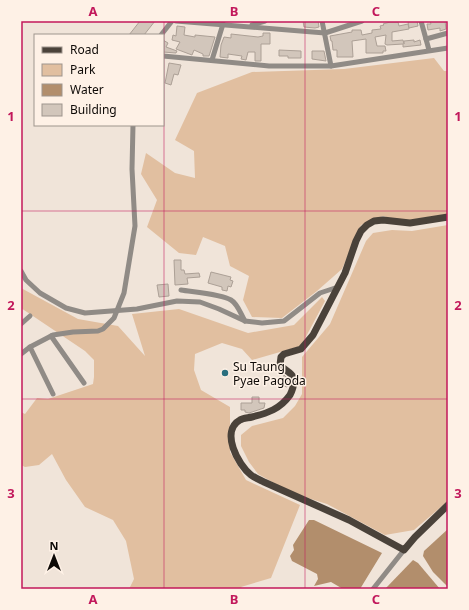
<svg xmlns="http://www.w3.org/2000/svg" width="469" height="610" viewBox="0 0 469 610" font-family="'Noto Sans',sans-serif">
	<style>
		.green { fill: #e1bfa0 }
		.water { fill: #b28e6c }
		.building { fill: #d2c6bb; stroke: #aca096 }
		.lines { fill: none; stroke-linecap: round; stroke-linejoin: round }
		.minor { stroke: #908b86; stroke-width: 5 }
		.major { stroke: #4a423a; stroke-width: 7 }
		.grid { fill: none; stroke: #c2185b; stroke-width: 1; stroke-opacity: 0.55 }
		.poi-dot { fill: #2a6f7e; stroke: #fef1e6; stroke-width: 1.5 }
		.labels { text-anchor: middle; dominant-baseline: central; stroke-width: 3; stroke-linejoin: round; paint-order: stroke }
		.poi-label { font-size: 12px; fill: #0e0a07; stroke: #fef1e6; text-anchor: start }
		.neatline { fill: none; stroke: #c2185b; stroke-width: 1.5 }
		.grid-label { font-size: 13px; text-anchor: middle; font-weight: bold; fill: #c2185b }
	</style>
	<rect width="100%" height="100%" fill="#f0e4d9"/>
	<g class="green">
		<polygon points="434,58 444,71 448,71 448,214 403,221 383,216 361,225 342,269 317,291 282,318 252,317 243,300 249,276 230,266 225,246 203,237 196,255 179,253 147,227 157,200 141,174 146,153 175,173 195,178 194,151 175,140 197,93 252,72 344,69"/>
		<polygon points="448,225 448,501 414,530 385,535 327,504 292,493 258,474 249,462 241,446 241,435 252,426 283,418 295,406 302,394 302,357 330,324 366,241 373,233 392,230 412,231"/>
		<polygon points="21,288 78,319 118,326 145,356 132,314 179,309 248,333 294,325 322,297 325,301 301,346 252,360 242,349 222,343 195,354 194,370 201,390 230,407 230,452 246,480 300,505 271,578 241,587 243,589 129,589 134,579 126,541 113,520 85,507 66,480 52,454 39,465 25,467 21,465 21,412 25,414 37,398 48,399 93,384 94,377 94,360 85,351 21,308"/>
	</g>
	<g class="water">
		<polygon points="309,520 314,520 382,553 360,589 343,589 331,582 314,586 318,579 317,574 292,561 290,556 294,550 293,545"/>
		<polygon points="448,529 448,587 433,572 423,556 424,551"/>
		<polygon points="413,560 418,563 440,589 385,589"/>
	</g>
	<g class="building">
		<polygon points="140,21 155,21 144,35 129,35"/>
		<polygon points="303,21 318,21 319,27 315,28 304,27"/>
		<polygon points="408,21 417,21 418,26 409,28"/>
		<polygon points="430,21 445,21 446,29 440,31 440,28 428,30 427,24 431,24"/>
		<polygon points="390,22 398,22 399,26 408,24 409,29 392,32 392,41 403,40 404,44 404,41 414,40 414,42 420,40 421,45 403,47 403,44 387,45 385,44 386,35 375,37 377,46 385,46 386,51 383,51 383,53 366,53 366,39 352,41 353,57 337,57 337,50 333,50 332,41 331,41 330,36 352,32 352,30 361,30 362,35 372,33 372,30 381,29 380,26 384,25 383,24"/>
		<polygon points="177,26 185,27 184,35 195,37 195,35 215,37 209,56 203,56 203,54 194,50 192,55 176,49 180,42 172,40 173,35 176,36"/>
		<polygon points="263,33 270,33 270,44 261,44 261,61 255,61 255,52 248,52 246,60 241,59 242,56 228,54 228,58 220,57 221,45 224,37 231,38 231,34 258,37 263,36"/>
		<polygon points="163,40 168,43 166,47 177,51 176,53 163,52"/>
		<polygon points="279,50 301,51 301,58 288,58 288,56 279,56"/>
		<polygon points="312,51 324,51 326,61 312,59"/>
		<polygon points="169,63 181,65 178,75 174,74 171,85 165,83"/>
		<polygon points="174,260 181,260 181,270 184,270 185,274 199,273 200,277 187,278 188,284 175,285"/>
		<polygon points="211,272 231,277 230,280 233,281 231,287 228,286 227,291 222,290 222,287 208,283"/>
		<polygon points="168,284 169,296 159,297 157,285"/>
		<polygon points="284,375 288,379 287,387 281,385"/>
		<polygon points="252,397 259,397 259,403 265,403 264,408 249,413 245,412 245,410 241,410 241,403 252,403"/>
	</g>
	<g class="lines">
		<g class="minor">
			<polyline points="176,21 325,33 362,21"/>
			<polyline points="322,21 331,66"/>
			<polyline points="421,21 429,50"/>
			<polyline points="252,25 265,21"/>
			<polyline points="161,35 172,21"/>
			<polyline points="426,39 448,33"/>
			<polyline points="163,56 269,66 331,66 448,48"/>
			<polyline points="212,60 223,24"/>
			<polyline points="21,271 26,280 40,293 66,308 85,313 137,309 177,301 200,302 219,309 245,321 262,323 284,321 320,293 338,287"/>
			<path d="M181,290C193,292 221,294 231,300C238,304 241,315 245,321"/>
			<polyline points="21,324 30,316"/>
			<polyline points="51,336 84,383"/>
			<polyline points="30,347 53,394"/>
			<polyline points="21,354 30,347 53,335 73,332 98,331 103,329 114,318 124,293 135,226 132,169 133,125"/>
			<polyline points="373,589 404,550"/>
		</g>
		<path class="major" d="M448,217L410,223L383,220L374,221L367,225L361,231L356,241L345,273L313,335L301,349L284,354L281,357L280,365C284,370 291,372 293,377C295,383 293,389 290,395C280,409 268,413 252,417C248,418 243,418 240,420C220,431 238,465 251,475C255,478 260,480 264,482L349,520L404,550L415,537L448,505"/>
	</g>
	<path class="grid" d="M164,21V589M305,21V589M21,211H448M21,399H448"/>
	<circle class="poi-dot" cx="225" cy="373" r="4"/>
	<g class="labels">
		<g class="poi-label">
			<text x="233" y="366">Su Taung<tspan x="233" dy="14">Pyae Pagoda</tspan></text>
		</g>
	</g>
	<rect width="469" height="610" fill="none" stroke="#fef1e6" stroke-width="44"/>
	<rect x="34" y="34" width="130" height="92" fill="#fef1e6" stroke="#9e958d"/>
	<rect x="42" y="47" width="20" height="6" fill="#4a423a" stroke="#9e958d"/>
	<text x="70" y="54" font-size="12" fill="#0e0a07">Road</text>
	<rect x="42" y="64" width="20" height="12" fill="#e1bfa0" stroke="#9e958d"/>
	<text x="70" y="74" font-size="12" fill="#0e0a07">Park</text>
	<rect x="42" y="84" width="20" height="12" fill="#b28e6c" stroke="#9e958d"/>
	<text x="70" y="94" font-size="12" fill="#0e0a07">Water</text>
	<rect x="42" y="104" width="20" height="12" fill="#d2c6bb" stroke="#9e958d"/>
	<text x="70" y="114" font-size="12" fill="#0e0a07">Building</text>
	<g transform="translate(54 556)" stroke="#fef1e6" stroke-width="3" paint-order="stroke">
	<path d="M0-3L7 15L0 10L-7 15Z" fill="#0e0a07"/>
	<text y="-6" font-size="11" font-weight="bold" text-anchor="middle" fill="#0e0a07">N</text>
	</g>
	<rect x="22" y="22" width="425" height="566" class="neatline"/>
	<g class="grid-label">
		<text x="93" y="16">A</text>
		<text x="234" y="16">B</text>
		<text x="376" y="16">C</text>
		<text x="11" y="121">1</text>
		<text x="458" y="121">1</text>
		<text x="11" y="310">2</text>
		<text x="458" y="310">2</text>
		<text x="11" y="498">3</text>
		<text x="458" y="498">3</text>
		<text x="93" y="604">A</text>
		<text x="234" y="604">B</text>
		<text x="376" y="604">C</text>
	</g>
</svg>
